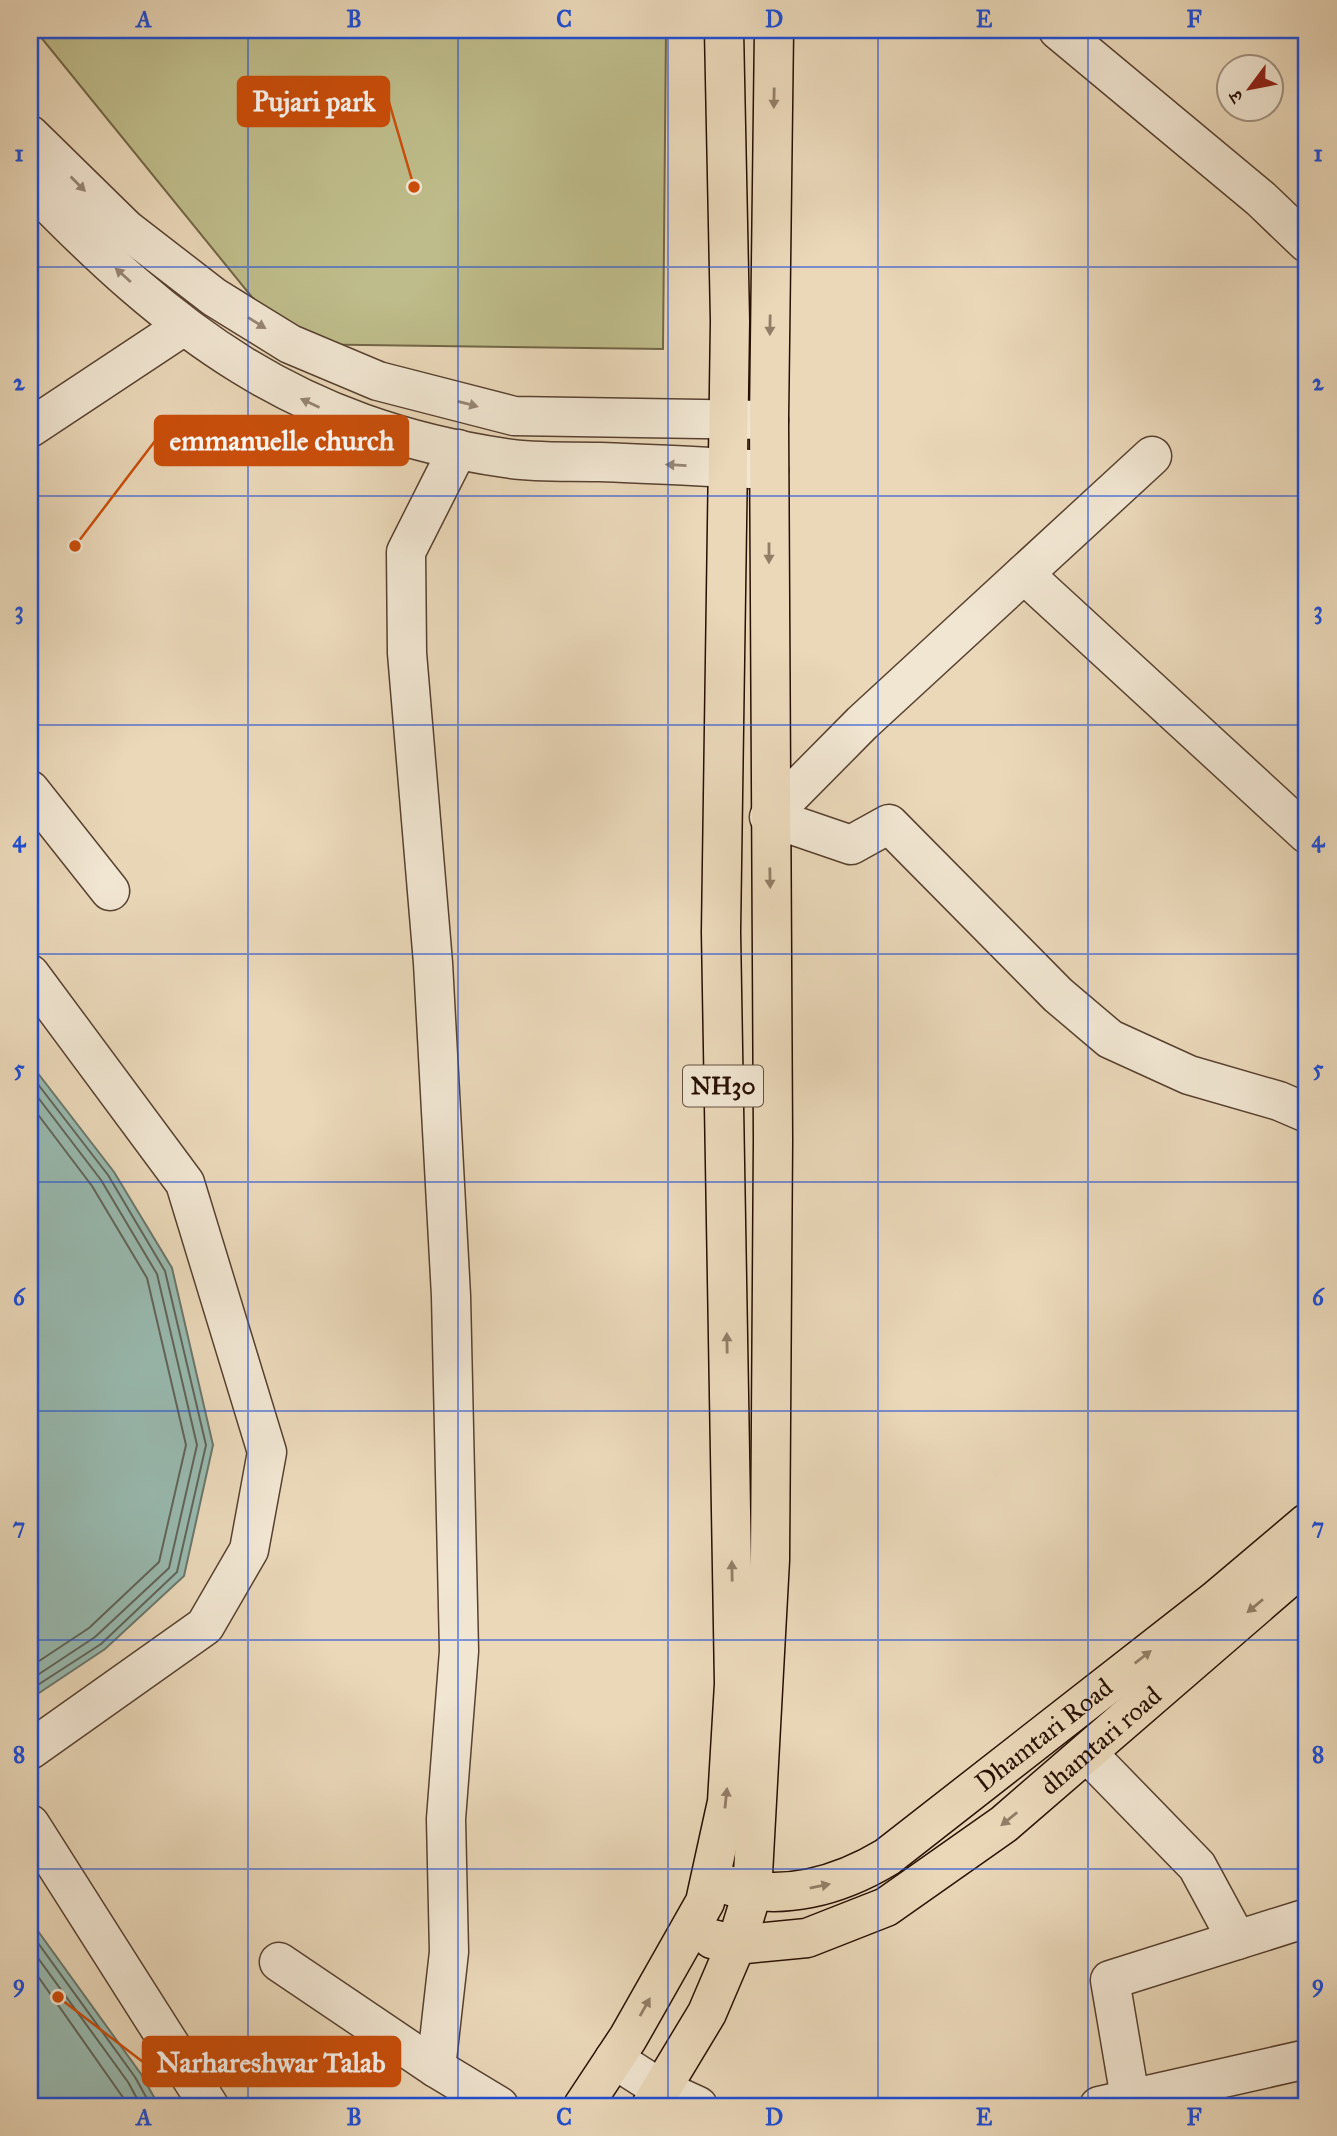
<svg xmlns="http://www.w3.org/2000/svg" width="1337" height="2136" viewBox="0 0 1337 2136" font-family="'IM FELL Great Primer','Noto Serif Devanagari',serif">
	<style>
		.green { fill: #bebc8a; stroke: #726646; stroke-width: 2 }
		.water { fill: #98bab0; stroke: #6b766a; stroke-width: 2 }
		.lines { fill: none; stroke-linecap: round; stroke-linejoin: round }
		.shore { stroke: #606459; stroke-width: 2 }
		.minor-casing { stroke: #584130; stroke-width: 41 }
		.major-casing { stroke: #270f02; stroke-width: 41 }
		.minor { stroke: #f1e6d2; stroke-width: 38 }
		.major { stroke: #ead8b9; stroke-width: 38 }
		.oneway { fill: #927e67 }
		.oneway2 { fill: #968574 }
		.grid { fill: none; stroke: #1d4ed8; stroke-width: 2; stroke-opacity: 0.55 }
		.labels { text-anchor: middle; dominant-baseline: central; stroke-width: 5; stroke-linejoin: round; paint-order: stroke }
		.shield { fill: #f1e6d2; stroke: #645040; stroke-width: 2 }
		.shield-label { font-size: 24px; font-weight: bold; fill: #270f02 }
		.street-label { font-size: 26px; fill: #270f02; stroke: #f1e6d2 }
		.leader { fill: none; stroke: #cb4e0a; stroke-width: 2.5 }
		.callout-dot { fill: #cb4e0a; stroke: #f1e6d2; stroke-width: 2.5 }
		.callout { fill: #cb4e0a; stroke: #cb4e0a; stroke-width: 2.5 }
		.callout-label { font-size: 28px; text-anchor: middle; font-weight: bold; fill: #fff }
		.neatline { fill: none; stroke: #1d4ed8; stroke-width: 2.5 }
		.grid-label { font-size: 23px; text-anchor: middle; font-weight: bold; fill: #1d4ed8 }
	</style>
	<rect width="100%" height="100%" fill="#ead8b9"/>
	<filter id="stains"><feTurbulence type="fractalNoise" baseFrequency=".00286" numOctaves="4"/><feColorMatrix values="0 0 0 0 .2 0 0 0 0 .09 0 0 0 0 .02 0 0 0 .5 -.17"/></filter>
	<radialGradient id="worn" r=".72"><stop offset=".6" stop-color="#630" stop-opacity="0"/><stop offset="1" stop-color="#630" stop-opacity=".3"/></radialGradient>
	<polygon class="green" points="35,30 666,30 663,349 290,344"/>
	<g class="water">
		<polygon points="30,1063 114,1172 172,1268 213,1445 184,1576 105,1649 30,1699"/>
		<polygon points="30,1920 141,2074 159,2106 30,2106"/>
	</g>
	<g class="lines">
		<g class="shore">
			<polyline points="30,1074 108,1175 165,1271 206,1445 177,1572 101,1644 30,1690"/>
			<polyline points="30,1087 101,1180 157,1274 197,1445 169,1568 95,1637 30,1680"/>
			<polyline points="30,1104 92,1186 147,1278 186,1445 159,1562 89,1628 30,1667"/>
			<polyline points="30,1932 135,2077 151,2106"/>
			<polyline points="30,1947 128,2082 141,2106"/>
			<polyline points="30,1965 129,2106"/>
		</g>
		<g class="minor-casing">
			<g id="minor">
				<polyline points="1058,30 1261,199 1307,243"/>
				<polyline points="30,135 126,229 214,297 290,344 378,381 514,416 769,420"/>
				<path d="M30,185C173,333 295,427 505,458C535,463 569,461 600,462C656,464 712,467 769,470"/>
				<polyline points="30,428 184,326"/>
				<polyline points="1152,456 862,723 769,817 851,845 889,824 1058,995 1110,1039 1189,1075 1279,1101 1307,1113"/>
				<polyline points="1024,574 1307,834"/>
				<polyline points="30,790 110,891"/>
				<polyline points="30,974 185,1183 267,1452 249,1550 205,1626 30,1750"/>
				<polyline points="1087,1753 1197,1866 1237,1940"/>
				<polyline points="30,1824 209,2106"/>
				<polyline points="279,1962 436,2068 499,2106"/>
				<polyline points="614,2059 661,2089 698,2106"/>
				<polyline points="436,2068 449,1952 446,1819 459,1651 451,1296 433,963 407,653 406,552 458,449"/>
				<polyline points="1130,2098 1110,1980 1307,1918"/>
				<polyline points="1099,2106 1307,2059"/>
			</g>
		</g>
		<g class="major-casing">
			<g id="major">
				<path id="s1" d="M727,1885C782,1902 839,1886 887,1857L1216,1600L1307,1523"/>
				<path id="s2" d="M712,1939L736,1945L807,1938L886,1907L1004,1824L1307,1562"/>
				<polyline points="583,2106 628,2038 705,1902 727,1802 734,1684 721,932 730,321 724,30"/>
				<polyline points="651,2106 707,2013 736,1945 752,1893 770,1560 773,1140 769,420 774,30"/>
			</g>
		</g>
		<use href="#minor" class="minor"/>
		<use href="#major" class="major"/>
	</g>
	<defs><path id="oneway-solid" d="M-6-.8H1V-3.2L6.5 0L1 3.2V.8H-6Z" transform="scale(1.75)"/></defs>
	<g class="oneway">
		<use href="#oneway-solid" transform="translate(774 98) rotate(91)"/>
		<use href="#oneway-solid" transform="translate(770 325) rotate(91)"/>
		<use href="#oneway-solid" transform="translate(769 553) rotate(90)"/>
		<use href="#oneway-solid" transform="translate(770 878) rotate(89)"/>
		<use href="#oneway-solid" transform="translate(727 1343) rotate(-91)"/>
		<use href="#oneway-solid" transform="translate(732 1571) rotate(-91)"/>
		<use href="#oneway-solid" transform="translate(1255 1606) rotate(140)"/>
		<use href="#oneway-solid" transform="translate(1143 1657) rotate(-38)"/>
		<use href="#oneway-solid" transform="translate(726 1798) rotate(-84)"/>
		<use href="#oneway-solid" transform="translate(1009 1819) rotate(141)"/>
		<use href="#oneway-solid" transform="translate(820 1886) rotate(-11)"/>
		<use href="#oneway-solid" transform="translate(645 2007) rotate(-61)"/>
	</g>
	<g class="oneway2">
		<use href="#oneway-solid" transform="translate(78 184) rotate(45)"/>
		<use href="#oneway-solid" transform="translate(123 275) rotate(-138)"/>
		<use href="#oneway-solid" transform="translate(257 323) rotate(32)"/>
		<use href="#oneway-solid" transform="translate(310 403) rotate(-155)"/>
		<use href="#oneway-solid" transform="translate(468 404) rotate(15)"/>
		<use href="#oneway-solid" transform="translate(676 465) rotate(-177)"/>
	</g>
	<path class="grid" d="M248,30V2106M458,30V2106M668,30V2106M878,30V2106M1088,30V2106M30,267H1307M30,496H1307M30,725H1307M30,954H1307M30,1182H1307M30,1411H1307M30,1640H1307M30,1869H1307"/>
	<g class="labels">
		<rect class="shield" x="683" y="1065.5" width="80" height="41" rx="5"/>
		<g class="shield-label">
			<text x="723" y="1086">NH30</text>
		</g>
		<g class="street-label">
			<text stroke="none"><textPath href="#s1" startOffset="366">Dhamtari Road</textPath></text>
			<text stroke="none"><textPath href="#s2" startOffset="453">dhamtari road</textPath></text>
		</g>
	</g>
	<path class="leader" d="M414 187L389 102M75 546L155 441M58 1997L143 2062"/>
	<g class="callout-dot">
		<circle cx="414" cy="187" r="7"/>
		<circle cx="75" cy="546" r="7"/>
		<circle cx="58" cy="1997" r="7"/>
	</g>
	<g class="callout">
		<rect x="238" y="77" width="151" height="49" rx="7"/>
		<rect x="155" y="416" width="253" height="49" rx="7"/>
		<rect x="143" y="2037" width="257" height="49" rx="7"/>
	</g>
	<g class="callout-label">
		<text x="314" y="111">Pujari park</text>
		<text x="282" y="450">emmanuelle church</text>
		<text x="271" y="2072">Narhareshwar Talab</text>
	</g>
	<rect width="1337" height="2136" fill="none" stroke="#ead8b9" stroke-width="77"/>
	<g transform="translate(1250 88) rotate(238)"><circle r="33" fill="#f1e6d2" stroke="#a0907f" stroke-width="2"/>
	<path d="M0-5L12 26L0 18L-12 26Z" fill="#8f2418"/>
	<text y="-10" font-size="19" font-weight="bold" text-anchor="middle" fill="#270f02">उ</text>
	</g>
	<rect x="38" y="38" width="1260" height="2060" class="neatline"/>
	<g class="grid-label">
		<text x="144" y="27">A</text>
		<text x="354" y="27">B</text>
		<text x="564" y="27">C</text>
		<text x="774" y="27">D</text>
		<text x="984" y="27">E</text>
		<text x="1194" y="27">F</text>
		<text x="19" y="161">1</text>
		<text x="1318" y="161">1</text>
		<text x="19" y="390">2</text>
		<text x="1318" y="390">2</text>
		<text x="19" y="618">3</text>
		<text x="1318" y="618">3</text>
		<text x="19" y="847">4</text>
		<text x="1318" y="847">4</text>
		<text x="19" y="1076">5</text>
		<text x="1318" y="1076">5</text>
		<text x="19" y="1305">6</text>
		<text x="1318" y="1305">6</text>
		<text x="19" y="1534">7</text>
		<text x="1318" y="1534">7</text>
		<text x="19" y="1762">8</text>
		<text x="1318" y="1762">8</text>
		<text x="19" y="1991">9</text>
		<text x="1318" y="1991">9</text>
		<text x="144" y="2125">A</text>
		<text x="354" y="2125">B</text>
		<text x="564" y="2125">C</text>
		<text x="774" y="2125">D</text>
		<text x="984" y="2125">E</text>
		<text x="1194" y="2125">F</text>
	</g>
	<rect width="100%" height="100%" filter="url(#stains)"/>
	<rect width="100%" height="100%" fill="url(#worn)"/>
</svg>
